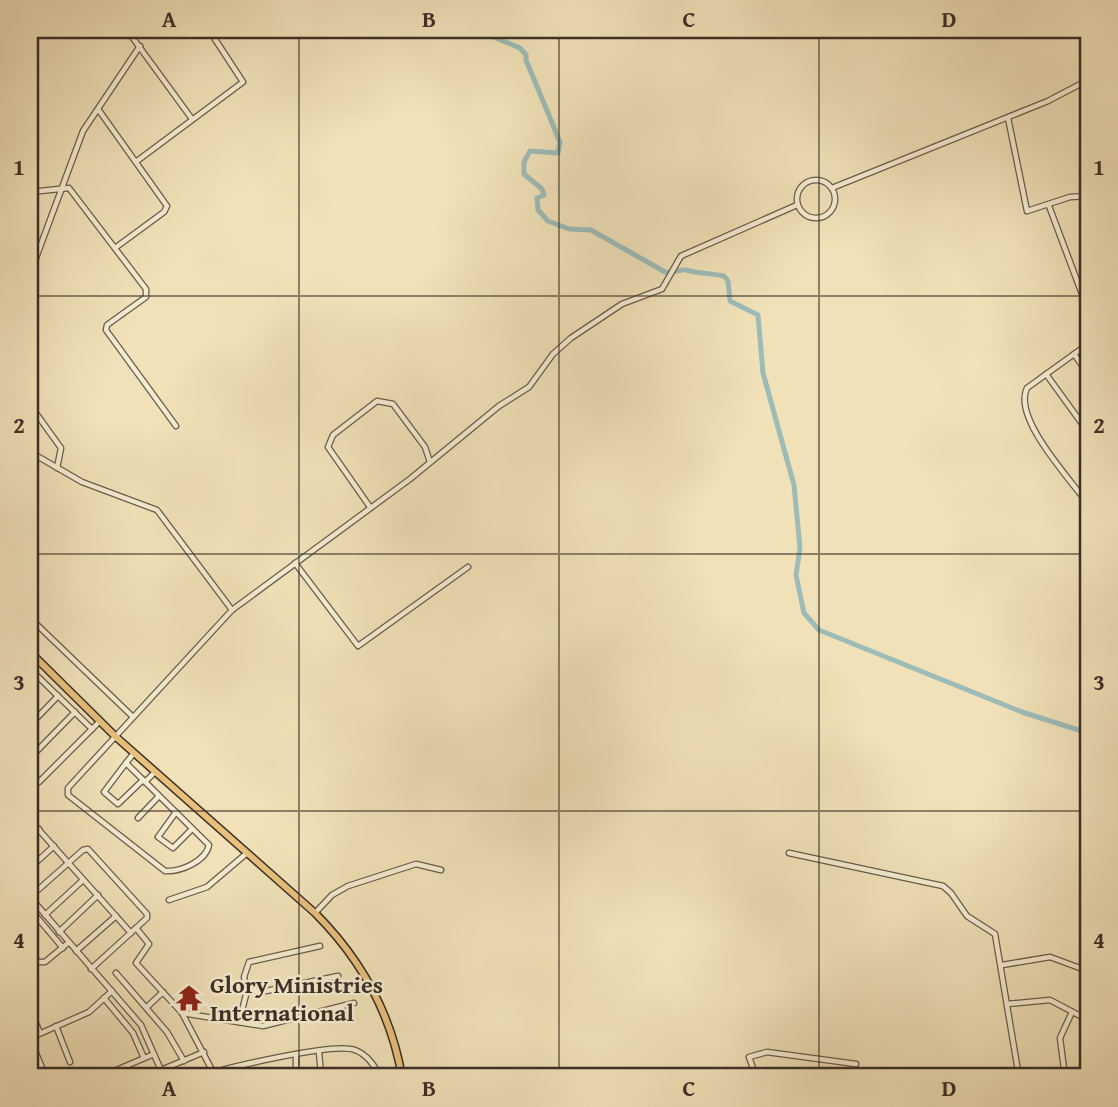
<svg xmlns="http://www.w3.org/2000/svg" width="1118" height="1107" viewBox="0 0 1118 1107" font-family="'Gentium Book Plus',serif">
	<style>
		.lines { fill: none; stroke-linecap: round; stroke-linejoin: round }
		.river { stroke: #9dbbb7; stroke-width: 5 }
		.minor-casing { stroke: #685c4b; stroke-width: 7 }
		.major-casing { stroke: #3b2f27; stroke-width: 9 }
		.minor { stroke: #f5ecd1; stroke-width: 4.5 }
		.major { stroke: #e8c07c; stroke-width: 6 }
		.grid { fill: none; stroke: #3b2f27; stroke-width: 2; stroke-opacity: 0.55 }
		.labels { text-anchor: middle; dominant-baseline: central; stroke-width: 5; stroke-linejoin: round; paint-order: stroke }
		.poi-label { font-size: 24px; font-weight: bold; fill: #3b2f27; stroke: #f5ecd1; text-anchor: start }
		.neatline { fill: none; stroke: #3b2f27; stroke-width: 2.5 }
		.grid-label { font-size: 23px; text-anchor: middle; font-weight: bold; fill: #3b2f27 }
	</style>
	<rect width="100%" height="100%" fill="#f0e1b8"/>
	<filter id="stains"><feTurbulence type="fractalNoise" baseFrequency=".00286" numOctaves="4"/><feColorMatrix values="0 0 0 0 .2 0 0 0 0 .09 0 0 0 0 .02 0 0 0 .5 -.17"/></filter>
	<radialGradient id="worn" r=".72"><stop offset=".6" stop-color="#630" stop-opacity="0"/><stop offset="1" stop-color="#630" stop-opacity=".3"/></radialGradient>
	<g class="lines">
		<path class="river" d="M488,30L491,36L520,48L526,55V60L560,142L558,153L530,151L524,162V174L542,189L544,195L537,198L538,210L548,221L569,229L591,230L665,272C674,273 680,269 686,270C699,274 710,273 724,276L728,281L730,301L758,315L763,373L794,485L800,548L796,575L804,613L819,630L1022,712L1088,733"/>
		<g class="minor-casing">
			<g id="minor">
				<polyline points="127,30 192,119"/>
				<polyline points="98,109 167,206 164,212 115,248"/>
				<polyline points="1008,118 1027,211 1070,197 1088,196"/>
				<polyline points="137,161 243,82 209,30"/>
				<circle cx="816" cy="199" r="19"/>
				<polyline points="832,188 1048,101 1088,80"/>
				<polyline points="30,192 69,188 146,289 146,297 107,325 106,330 176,426"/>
				<polyline points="1049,206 1088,310"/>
				<polyline points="30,274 83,131 140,46"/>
				<path d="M1088,344L1027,388C1012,418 1071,480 1088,504"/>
				<polyline points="1074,354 1088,374"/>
				<polyline points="1046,374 1088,432"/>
				<polyline points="30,405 61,448 57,468"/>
				<polyline points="30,452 82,482 157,510 232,610"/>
				<polyline points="370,507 328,447 333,435 377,401 393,404 425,447 430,462"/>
				<polyline points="295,563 358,646 468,567"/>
				<polyline points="30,618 132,716"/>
				<polyline points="30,669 92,729 100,721"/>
				<polyline points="30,725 58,696"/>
				<path d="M134,753L126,763L209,845C206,861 181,872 165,871L68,795V788L232,610L410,479L499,406L529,387L553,354L571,338L622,304L662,289L681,256L797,205"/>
				<polyline points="30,758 75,712"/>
				<polyline points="126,763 104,792 118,804 143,780"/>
				<polyline points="145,782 155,772"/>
				<polyline points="30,784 39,782 92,729"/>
				<polyline points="176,812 158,837 173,848 192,829"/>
				<polyline points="138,818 159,796"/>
				<polyline points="30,820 131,933"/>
				<polyline points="30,838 39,829"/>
				<polyline points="789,853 943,886 951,893 967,916 995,934 1019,1077"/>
				<polyline points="30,868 54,846"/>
				<polyline points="30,897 83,850 88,849 147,914 147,918 91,969"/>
				<polyline points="30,897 141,1025 164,1077"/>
				<polyline points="169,900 207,887 247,853"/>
				<polyline points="30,909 63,948"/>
				<polyline points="315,913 332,895 348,886 416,864 441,870"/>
				<polyline points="45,915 83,880"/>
				<polyline points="136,928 149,944 136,963 182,1013 213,1072"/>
				<polyline points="59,932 98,895"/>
				<polyline points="76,951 116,916"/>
				<polyline points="30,952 38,962 45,962 68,943"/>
				<polyline points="1002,965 1050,957 1088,971"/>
				<polyline points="116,973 167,1032 184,1061"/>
				<polyline points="247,991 244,977 249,962 320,946"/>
				<polyline points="104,998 133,1033 144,1058"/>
				<polyline points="1007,1004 1050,1000 1088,1020"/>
				<polyline points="147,1007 163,992"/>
				<polyline points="30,1009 40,1033"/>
				<polyline points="182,1013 263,1026 354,1003"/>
				<polyline points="239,1022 247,991 266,991 338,976"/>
				<polyline points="56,1026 70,1062"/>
				<polyline points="30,1038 89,1012 112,991"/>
				<polyline points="30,1039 43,1070"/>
				<polyline points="319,1052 321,1075 345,1073 356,1077"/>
				<polyline points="161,1070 204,1052"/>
				<polyline points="100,1077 154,1054"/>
				<path d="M201,1077C224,1068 334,1042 355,1050C366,1054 376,1066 379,1077"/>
				<polyline points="296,1077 296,1054"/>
				<polyline points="756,1077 749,1057 767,1052 856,1064"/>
				<polyline points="1065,1077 1060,1038 1072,1012"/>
			</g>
		</g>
		<g class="major-casing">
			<path id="major" d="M30,652L116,737L315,913C361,959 391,1013 402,1077"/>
		</g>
		<use href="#minor" class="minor"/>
		<use href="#major" class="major"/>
	</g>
	<path class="grid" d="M299,30V1077M559,30V1077M819,30V1077M30,296H1088M30,554H1088M30,811H1088"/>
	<defs>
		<g id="temple-bare" transform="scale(2.1)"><path d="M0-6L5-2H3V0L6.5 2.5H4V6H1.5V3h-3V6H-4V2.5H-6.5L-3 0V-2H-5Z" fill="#8f2418" stroke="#f5ecd1" stroke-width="2.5" paint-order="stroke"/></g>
	</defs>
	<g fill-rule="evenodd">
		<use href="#temple-bare" x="189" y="998"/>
	</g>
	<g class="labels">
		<g class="poi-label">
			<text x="210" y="984">Glory Ministries<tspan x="210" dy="28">International</tspan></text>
		</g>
	</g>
	<rect width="1118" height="1107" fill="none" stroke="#f0e1b8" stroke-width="77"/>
	<rect x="38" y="38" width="1042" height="1030" class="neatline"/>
	<g class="grid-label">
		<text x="169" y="27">A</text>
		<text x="429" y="27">B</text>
		<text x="689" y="27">C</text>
		<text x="949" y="27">D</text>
		<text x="19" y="175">1</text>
		<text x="1099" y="175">1</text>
		<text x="19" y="433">2</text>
		<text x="1099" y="433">2</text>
		<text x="19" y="690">3</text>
		<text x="1099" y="690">3</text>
		<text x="19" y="948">4</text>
		<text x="1099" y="948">4</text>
		<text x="169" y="1096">A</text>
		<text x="429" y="1096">B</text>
		<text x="689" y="1096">C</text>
		<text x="949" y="1096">D</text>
	</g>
	<rect width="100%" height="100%" filter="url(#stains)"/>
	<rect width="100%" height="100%" fill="url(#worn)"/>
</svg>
